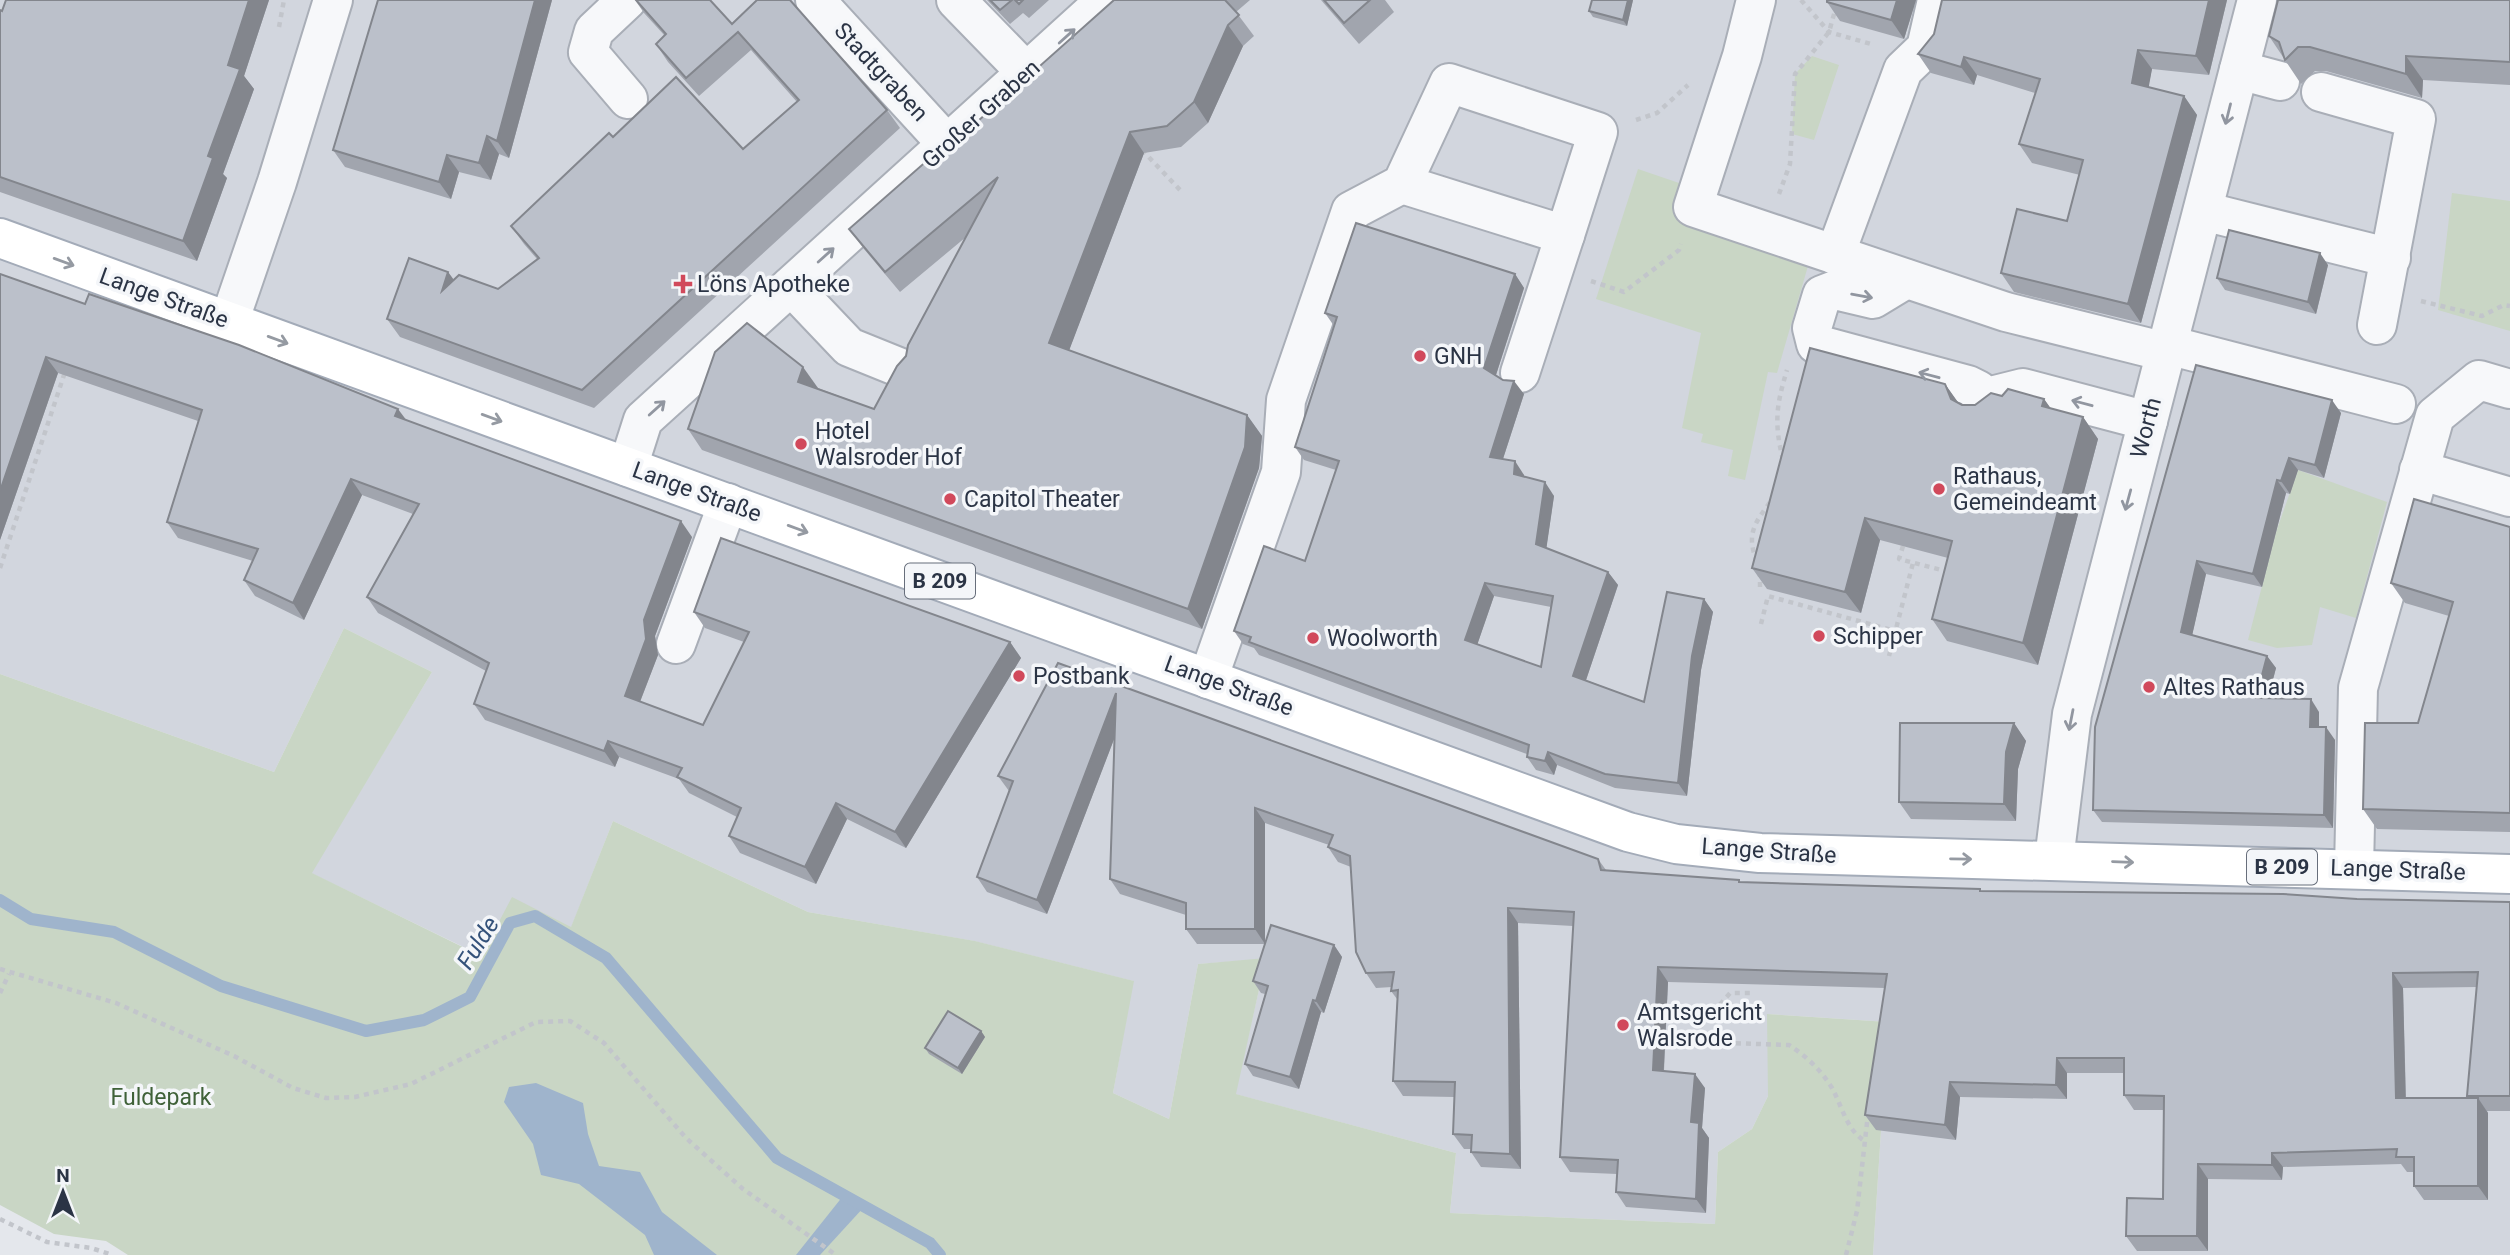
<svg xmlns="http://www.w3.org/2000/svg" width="2510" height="1255" viewBox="0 0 2510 1255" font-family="Roboto,sans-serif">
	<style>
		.built { fill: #d2d6de }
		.green { fill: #c9d6c5 }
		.water { fill: #9fb4cc }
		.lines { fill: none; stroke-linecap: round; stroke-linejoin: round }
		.stream { stroke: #9fb4cc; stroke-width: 12 }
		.minor-casing { stroke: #a9aeb7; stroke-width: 42 }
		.major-casing { stroke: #a3abb8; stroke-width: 42 }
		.path { stroke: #c2c5cb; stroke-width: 4.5; stroke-dasharray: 5 5; stroke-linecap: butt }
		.minor { stroke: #f7f8fa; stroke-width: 38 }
		.major { stroke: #fff; stroke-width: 38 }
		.wall { fill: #a1a5ae; fill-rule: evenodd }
		.shaded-wall { fill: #83868d }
		.building { fill: #bbc0ca; stroke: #83868d; stroke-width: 2; fill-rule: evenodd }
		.oneway { stroke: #9196a0 }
		.oneway2 { stroke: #959aa2 }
		.poi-dot { fill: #d1495b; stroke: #f4f6f9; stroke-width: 2.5 }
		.labels { text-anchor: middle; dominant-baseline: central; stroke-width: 7; stroke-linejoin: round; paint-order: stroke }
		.shield { fill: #f4f6f9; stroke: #676e7b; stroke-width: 2 }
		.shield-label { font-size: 21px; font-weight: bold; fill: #2b3445 }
		.street-label { font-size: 23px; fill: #2b3445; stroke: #f4f6f9 }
		.poi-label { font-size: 23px; fill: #2b3445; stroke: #f4f6f9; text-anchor: start }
		.park-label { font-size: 23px; fill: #3f6138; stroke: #f4f6f9 }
		.water-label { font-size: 24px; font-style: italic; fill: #34527a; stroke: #f4f6f9 }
	</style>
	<rect width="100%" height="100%" fill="#e4e7ec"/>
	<polygon class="built" points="0,0 2510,0 2510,1255 1873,1255 1888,1022 1768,1014 1768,1096 1752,1129 1718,1152 1715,1224 1450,1213 1456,1153 1235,1094 1266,959 1198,964 1169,1119 1113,1093 1133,981 974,941 808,912 613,821 571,928 482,956 311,873 432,672 344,628 274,772 0,674"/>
	<g class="green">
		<polygon points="1812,56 1839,65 1814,140 1792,134 1795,74"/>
		<polygon points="1638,169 1682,184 1673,212 1810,259 1777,373 1768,372 1745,480 1728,476 1733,450 1701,442 1703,434 1682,428 1701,333 1596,299"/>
		<polygon points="2452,193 2510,201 2510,331 2438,310"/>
		<polygon points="2298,470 2387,502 2356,618 2320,607 2312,645 2277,648 2248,640 2276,532"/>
		<polygon points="344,628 432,672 312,873 481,956 512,897 571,927 613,821 808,912 975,941 1134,981 1113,1093 1169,1119 1198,964 1266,958 1236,1094 1456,1153 1450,1213 1715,1224 1718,1152 1752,1129 1768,1096 1767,1014 1888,1022 1873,1255 128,1255 106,1241 54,1234 0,1205 0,674 274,772"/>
	</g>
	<g class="water">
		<polygon points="536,1083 583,1103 588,1134 599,1166 640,1172 662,1212 717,1255 654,1255 645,1235 579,1184 541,1175 533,1144 504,1102 509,1087"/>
		<polygon points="843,1196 864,1207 820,1255 796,1255"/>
	</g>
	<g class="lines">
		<polyline class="stream" points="0,900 31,919 114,932 221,986 366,1031 424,1020 470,997 510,923 535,916 606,958 777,1158 930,1243 940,1255"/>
		<g class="minor-casing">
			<g id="minor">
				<polyline points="627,0 594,31 588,52 628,99"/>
				<polyline points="815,0 947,144"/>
				<polyline points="956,0 1026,72"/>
				<polyline points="1756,0 1742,56 1693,207 2006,312 2166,352"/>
				<polyline points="2239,70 2280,81"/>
				<polyline points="2321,92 2416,119 2377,325"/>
				<polyline points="2203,211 2391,258"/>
				<polyline points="1835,255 1903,70 1926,48 1937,0"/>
				<polyline points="1906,279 1873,299 1835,290 1822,295 1812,328 1816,344 1968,385 1978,390 1983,406"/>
				<polyline points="791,286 849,347 901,368"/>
				<polyline points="229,322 277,182 333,0"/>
				<polyline points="2168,345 2396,404"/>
				<polyline points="1520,373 1565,235"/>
				<polyline points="1983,406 1995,395 2023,388 2148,421"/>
				<polyline points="628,467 643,420 1106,0"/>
				<polyline points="2419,470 2510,497"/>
				<polyline points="676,644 728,503"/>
				<polyline points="1208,679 1281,472 1286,400 1351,211 1402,184 1449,83 1598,132 1565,235 1402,184"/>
				<polyline points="2054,860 2072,714 2257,0"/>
				<polyline points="2354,869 2358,688 2435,416 2479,380 2510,389"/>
			</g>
		</g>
		<g class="major-casing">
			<polyline id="major" points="0,238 1628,832 1676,844 1760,853 2510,874"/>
		</g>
		<g class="path">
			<polyline points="1801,0 1829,32 1871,44"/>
			<polyline points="279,27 284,0"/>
			<polyline points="1636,120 1657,113 1688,85"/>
			<polyline points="1142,150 1182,192"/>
			<polyline points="1779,194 1790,164 1795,74 1829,32 1838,0"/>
			<polyline points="1591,281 1624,292 1679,250 1681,244"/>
			<polyline points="2421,301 2482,316 2504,305 2510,306"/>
			<path d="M1783,460C1774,423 1776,406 1787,370"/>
			<polyline points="1903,546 1899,559 1949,572"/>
			<path d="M1757,562C1745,532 1756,522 1773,498"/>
			<polyline points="0,568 65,372"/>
			<polyline points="1760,587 1760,574"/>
			<polyline points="1761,624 1768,596 1895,631"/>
			<polyline points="1889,656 1913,563"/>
			<polyline points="0,969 116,1003 234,1056 293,1088 326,1098 355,1097 411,1084 536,1022 570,1021 604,1043 686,1138 743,1189 836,1255"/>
			<polyline points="0,993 9,974"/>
			<path d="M1666,1041L1789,1045C1806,1056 1821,1070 1832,1088C1842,1106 1846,1128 1863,1140"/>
			<polyline points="1687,1042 1730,993 1754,993"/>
			<polyline points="0,1219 47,1242 91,1248 113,1255"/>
			<polyline points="1846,1255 1857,1211 1868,1114"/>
		</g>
		<use href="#minor" class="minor"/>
		<use href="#major" class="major"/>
	</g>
	<g class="wall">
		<polygon points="6,0 269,0 244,76 254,89 223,174 227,178 197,261 0,192 0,10 2,11"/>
		<polygon points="552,0 509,158 499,154 491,180 459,172 451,199 345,167 333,150"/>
		<polygon points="635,0 710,0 732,24 887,110 900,128 594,408 400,337 387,319 448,272 454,280 498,289 537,259 524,244 511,226 613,137 743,149 797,102 751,50 699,96 668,62 656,44 665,36 644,13"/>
		<polygon points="987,0 1049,0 1029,18 1023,13 1010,24"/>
		<polygon points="1114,0 1250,0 1236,12 1254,36 1243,46 1208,123 1181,147 1144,153 1069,350 1247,415 1262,436 1259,468 1202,629 702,450 688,429 818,388 874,409 906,356 966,237 900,292 864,249 849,229 941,154"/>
		<polygon points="1321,0 1385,0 1394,12 1359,44"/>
		<polygon points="1633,0 1627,26 1593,17 1589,11"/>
		<polygon points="1827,0 1916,0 1904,39 1840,21 1827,2"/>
		<polygon points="1942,0 2227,0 2209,75 2152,69 2148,87 2184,96 2197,115 2141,323 2014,292 2001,273 2067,221 2080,175 2032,163 2019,144 2035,93 1977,75 1974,85 1931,73 1918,54 1934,34"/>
		<polygon points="2510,0 2510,85 2423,80 2422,98 2326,71 2315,71 2301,84 2269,36"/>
		<polygon points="2328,265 2316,314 2225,290 2217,278"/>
		<polygon points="0,274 406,421 692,537 655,636 658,655 640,702 703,725 744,642 705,628 694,612 1010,642 1021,658 906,848 847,819 816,884 740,853 729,836 737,817 689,793 679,779 619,757 615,767 485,720 474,704 486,671 378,613 367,597 413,514 362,495 304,620 255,596 244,580 253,561 178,538 167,522 198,421 58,373 0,540"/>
		<path d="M1515,274L1524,288L1496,375L1524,394L1503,459L1524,475V477L1554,496L1546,549L1608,572L1618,585L1586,680L1644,702L1704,599L1713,612L1701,670L1687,796L1615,788L1557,765L1554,775L1536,770L1527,757V754L1259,655L1254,648L1243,644L1234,631L1305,561L1336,470L1304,460L1295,447L1334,326L1325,313ZM1494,596L1551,607L1541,667L1477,645Z"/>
		<polygon points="2196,365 2341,413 2324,478 2298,470 2290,494 2286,493 2262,587 2206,574 2192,635 2267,656 2276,668 2268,698 2319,712 2319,727 2335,740 2333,828 2102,822 2093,810"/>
		<polygon points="1945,384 1958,403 1962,405 1975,405 2002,396 2044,399 2051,409 2083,417 2098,439 2038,665 1947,641 1932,619 1948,558 1880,540 1861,613 1767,589 1752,568"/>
		<polygon points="2510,527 2510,832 2377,829 2363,809 2418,723 2449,616 2405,603 2391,583"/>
		<path d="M1058,663L1598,859L1606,870L1739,880L1741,883L1982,891L2510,902V1111H2487L2488,1113V1200H2424L2414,1186V1172H2407L2401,1164L2283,1167L2282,1180L2208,1179V1251H2137L2126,1236L2163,1199L2164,1110H2134L2124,1095V1073H2067V1099L1960,1097L1956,1140L1876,1130L1865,1115L1885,988L1668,982L1664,1071L1705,1088L1702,1128L1709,1138L1706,1213L1626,1207L1616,1192L1617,1174L1570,1172L1560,1157L1573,926L1518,923L1521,1169L1481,1167L1471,1152V1149H1464L1453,1134L1454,1097L1403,1096L1393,1081L1397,999L1391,991L1392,987L1376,988L1366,973L1351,867L1338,862L1328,847L1329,845L1265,823V943L1334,945L1342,957L1324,1013L1321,1012L1299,1089L1253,1076L1245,1064L1265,994L1261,993L1253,981L1265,944H1197L1186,929V915L1120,894L1110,879L1114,739L1047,914L987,892L977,877L1009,791L998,776ZM2477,987L2467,1096L2469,1098H2406L2403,988Z"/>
		<polygon points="2014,723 2026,741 2018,769 2016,821 1911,819 1899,802"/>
		<polygon points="981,1031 985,1037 962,1074 929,1054 925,1048"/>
	</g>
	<g class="shaded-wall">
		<polygon points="249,0 269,0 244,76 254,89 223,174 227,178 197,261 183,241 208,156 228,65"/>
		<polygon points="535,0 552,0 509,158 497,141"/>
		<polygon points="1628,0 1633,0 1627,26 1623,20"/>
		<polygon points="1897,0 1916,0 1904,39 1891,20"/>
		<polygon points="2209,0 2227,0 2209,75 2196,56"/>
		<polygon points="1228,25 1243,46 1208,123 1194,102"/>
		<polygon points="2138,50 2152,69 2146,102 2132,83"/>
		<polygon points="2406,56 2423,80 2422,98 2406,74"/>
		<polygon points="1964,57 1977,75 1974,85 1961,67"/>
		<polygon points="2184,96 2197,115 2141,323 2128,304"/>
		<polygon points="1130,132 1144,153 1064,364 1049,343"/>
		<polygon points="487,136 499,154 491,180 479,163"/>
		<polygon points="447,155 459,172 451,199 439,182"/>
		<polygon points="2320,253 2328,265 2316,314 2308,302"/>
		<polygon points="448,272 461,290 442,291"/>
		<polygon points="1515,274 1524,288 1494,381 1484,368"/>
		<polygon points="46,357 58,373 0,540 0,491"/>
		<polygon points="803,367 818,388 813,402 798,382"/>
		<polygon points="1514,381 1524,394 1499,471 1490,457"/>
		<polygon points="1945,384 1960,405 1951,399"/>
		<polygon points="2044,399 2059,420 2042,406"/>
		<polygon points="2332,400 2341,413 2324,478 2315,465"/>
		<polygon points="398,409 410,425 395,416"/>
		<polygon points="1247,415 1262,436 1259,468 1202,629 1188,609"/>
		<polygon points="2083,417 2098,439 2038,665 2023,643"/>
		<polygon points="2289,458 2298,470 2290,494 2281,481"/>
		<polygon points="1515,461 1524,475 1523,488 1514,474"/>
		<polygon points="351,479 362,495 304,620 293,603"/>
		<polygon points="2277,480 2286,493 2262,587 2253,574"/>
		<polygon points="1545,482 1554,496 1545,558 1536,544"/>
		<polygon points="1865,518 1880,540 1861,613 1845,592"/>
		<polygon points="681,521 692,537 655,636 658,655 636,712 625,696 644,620"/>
		<polygon points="2197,561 2206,574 2190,645 2181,632"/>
		<polygon points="1608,572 1618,585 1583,689 1573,676"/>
		<polygon points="1485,583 1494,596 1474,654 1465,640"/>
		<polygon points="1704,599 1713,612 1701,670 1687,796 1678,783 1692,656"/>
		<polygon points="1010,642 1021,658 906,848 895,832"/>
		<polygon points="2267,656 2276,668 2265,710 2256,698"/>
		<polygon points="1116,693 1126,708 1047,914 1037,900"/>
		<polygon points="2311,699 2319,712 2319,740 2310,727"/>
		<polygon points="2014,723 2026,741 2018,769 2016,821 2004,804 2006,752"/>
		<polygon points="2326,727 2335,740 2333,828 2324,815"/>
		<polygon points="608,741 619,757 615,767 604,751"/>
		<polygon points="1548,752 1557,765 1554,775 1545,761"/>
		<polygon points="836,803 847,819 816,884 805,867"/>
		<polygon points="1255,808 1265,823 1265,944 1255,929"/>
		<polygon points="1508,908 1518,923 1521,1169 1510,1154"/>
		<polygon points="1334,945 1342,957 1324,1013 1316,1001"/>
		<polygon points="1658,967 1668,982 1663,1085 1653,1070"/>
		<polygon points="2393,973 2403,988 2406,1113 2396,1098"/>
		<polygon points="1313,1000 1321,1012 1299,1089 1290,1077"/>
		<polygon points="981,1031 985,1037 962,1074 958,1068"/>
		<polygon points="2057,1058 2067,1073 2067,1099 2056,1085"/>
		<polygon points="1695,1074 1705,1088 1702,1128 1709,1138 1706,1213 1696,1199 1691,1122"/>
		<polygon points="1950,1082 1960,1097 1956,1140 1945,1125"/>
		<polygon points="2478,1098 2488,1113 2488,1200 2478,1186"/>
		<polygon points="2272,1153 2283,1167 2282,1180 2272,1165"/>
		<polygon points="2198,1164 2208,1179 2208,1251 2197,1236"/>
	</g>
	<g class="building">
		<polygon points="6,0 249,0 228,65 240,69 208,156 213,158 183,241 0,177 0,10 2,11"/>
		<polygon points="378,0 535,0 497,141 487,136 479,163 447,155 439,182 333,150"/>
		<polygon points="636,0 710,0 732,24 757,0 790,0 887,110 582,390 387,319 409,258 448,272 442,291 459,275 498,289 539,258 511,226 609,133 613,137 676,77 743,149 799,100 738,32 686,78 656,44 666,34"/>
		<polygon points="990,0 1012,0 1000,10"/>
		<polygon points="1015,0 1023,0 1019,4"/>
		<polygon points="1114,0 1225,0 1239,15 1228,25 1194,102 1167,126 1130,132 1049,343 1247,415 1245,447 1188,609 688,429 715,352 747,323 803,367 798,382 874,409 897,366 906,356 908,345 998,177 885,272 849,229 938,151 941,154"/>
		<polygon points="1324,0 1370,0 1344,23"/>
		<polygon points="1592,0 1628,0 1623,20 1589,11"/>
		<polygon points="1827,0 1897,0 1891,20 1827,2"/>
		<polygon points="1942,0 2209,0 2196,56 2138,50 2132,83 2184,96 2128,304 2001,273 2017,209 2067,221 2083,160 2019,144 2040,79 1964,57 1961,67 1918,54 1934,34"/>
		<polygon points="2278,0 2510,0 2510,62 2406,56 2406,74 2310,47 2298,47 2285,60 2279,42 2269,36"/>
		<path d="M1356,223L1515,274L1484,368L1503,380L1514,381L1490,457L1515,461L1514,474L1545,482L1536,544L1608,572L1573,676L1644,702L1667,592L1704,599L1692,656L1678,783L1605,774L1548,752L1545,761L1527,757L1529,745L1249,642L1251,637L1234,631L1264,546L1305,561L1339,461L1295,447L1337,317L1325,313ZM1485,583L1553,596L1541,667L1465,640Z"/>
		<polygon points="2229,230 2320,253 2308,302 2217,278"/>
		<polygon points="0,274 85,304 89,294 239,345 398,409 395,416 681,521 644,620 646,639 625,696 703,725 749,632 694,612 721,538 1010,642 895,832 836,803 805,867 729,836 741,808 677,777 682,768 608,741 604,751 474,704 489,663 367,597 419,504 351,479 293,603 244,580 258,549 167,522 202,410 46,357 0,491"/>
		<polygon points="1810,348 1945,384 1951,399 1962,405 1975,405 1991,393 2002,396 2008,389 2044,399 2042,406 2083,417 2023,643 1932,619 1952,541 1865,518 1845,592 1752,568"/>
		<polygon points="2196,365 2332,400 2315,465 2289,458 2281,481 2277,480 2253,574 2197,561 2181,632 2267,656 2256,698 2311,699 2310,727 2326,727 2324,815 2093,810 2095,727"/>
		<polygon points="2414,499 2510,527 2510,813 2363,809 2365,723 2418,723 2453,602 2391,583"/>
		<polygon points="1058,663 1598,859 1601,870 1739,880 1739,882 1980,889 1980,891 2283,894 2357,899 2510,902 2510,1096 2467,1096 2478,972 2393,973 2396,1098 2478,1098 2478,1186 2414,1186 2414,1157 2396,1157 2397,1149 2272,1153 2272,1165 2198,1164 2197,1236 2126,1236 2127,1198 2163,1199 2164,1096 2124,1095 2124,1058 2057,1058 2056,1085 1950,1082 1945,1125 1865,1115 1887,974 1658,967 1653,1070 1695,1074 1691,1122 1699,1123 1696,1199 1616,1192 1618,1160 1560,1157 1574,912 1508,908 1510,1154 1471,1152 1472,1135 1453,1134 1455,1082 1393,1081 1398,990 1391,991 1394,972 1366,973 1356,952 1350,856 1328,847 1333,835 1255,808 1255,929 1186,929 1186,903 1110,879 1116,693 1037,900 977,877 1013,781 998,776"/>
		<polygon points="1900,723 2014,723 2006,752 2004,804 1899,802"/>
		<polygon points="1271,925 1334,945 1316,1001 1313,1000 1290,1077 1245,1064 1268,986 1253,981"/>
		<polygon points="948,1011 981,1031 958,1068 925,1048"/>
	</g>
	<defs><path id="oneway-shaft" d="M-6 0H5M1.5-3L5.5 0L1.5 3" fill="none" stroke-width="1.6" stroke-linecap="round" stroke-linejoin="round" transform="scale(1.75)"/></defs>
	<g class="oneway">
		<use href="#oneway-shaft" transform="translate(1067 36) rotate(-42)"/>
		<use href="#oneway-shaft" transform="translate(2228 114) rotate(104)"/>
		<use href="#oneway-shaft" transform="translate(826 255) rotate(-42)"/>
		<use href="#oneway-shaft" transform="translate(1862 296) rotate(10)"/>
		<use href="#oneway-shaft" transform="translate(1929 375) rotate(-165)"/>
		<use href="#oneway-shaft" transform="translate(2082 403) rotate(-165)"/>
		<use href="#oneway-shaft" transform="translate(657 408) rotate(-42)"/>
		<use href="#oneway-shaft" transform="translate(2128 500) rotate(105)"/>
		<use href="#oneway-shaft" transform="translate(2071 720) rotate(101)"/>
	</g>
	<g class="oneway2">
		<use href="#oneway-shaft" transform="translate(64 262) rotate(20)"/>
		<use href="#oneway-shaft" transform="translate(278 340) rotate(20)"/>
		<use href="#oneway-shaft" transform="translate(492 418) rotate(20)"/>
		<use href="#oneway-shaft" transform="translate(798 529) rotate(20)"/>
		<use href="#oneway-shaft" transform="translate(1961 859) rotate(1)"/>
		<use href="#oneway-shaft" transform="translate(2123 862) rotate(2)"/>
	</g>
	<g class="poi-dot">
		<path d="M679.5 273.5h7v7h7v7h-7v7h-7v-7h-7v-7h7z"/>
		<circle cx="1420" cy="356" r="7"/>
		<circle cx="801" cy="444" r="7"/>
		<circle cx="1939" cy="489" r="7"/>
		<circle cx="950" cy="499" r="7"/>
		<circle cx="1819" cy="636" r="7"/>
		<circle cx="1313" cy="638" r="7"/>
		<circle cx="1019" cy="676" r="7"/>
		<circle cx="2149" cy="687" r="7"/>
		<circle cx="1623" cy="1025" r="7"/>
	</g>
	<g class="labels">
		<g class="shield">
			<rect x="905" y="563.5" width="70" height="35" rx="5"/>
			<rect x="2247" y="849.5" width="70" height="35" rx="5"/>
		</g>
		<g class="shield-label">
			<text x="940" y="581">B 209</text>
			<text x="2282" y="867">B 209</text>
		</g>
		<g class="street-label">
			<text transform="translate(881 72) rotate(47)">Stadtgraben</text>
			<text transform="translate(981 114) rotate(-42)">Großer Graben</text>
			<text transform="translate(164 298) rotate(20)">Lange Straße</text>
			<text transform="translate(2146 428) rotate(-75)">Worth</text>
			<text transform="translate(697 492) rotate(20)">Lange Straße</text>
			<text transform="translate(1229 686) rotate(20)">Lange Straße</text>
			<text transform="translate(1769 851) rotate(4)">Lange Straße</text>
			<text transform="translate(2398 870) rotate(2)">Lange Straße</text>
		</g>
		<g class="poi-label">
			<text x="697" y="284">Löns Apotheke</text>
			<text x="1434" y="356">GNH</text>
			<text x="815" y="431">Hotel<tspan x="815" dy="26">Walsroder Hof</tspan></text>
			<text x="1953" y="476">Rathaus,<tspan x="1953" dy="26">Gemeindeamt</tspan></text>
			<text x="964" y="499">Capitol Theater</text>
			<text x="1833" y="636">Schipper</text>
			<text x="1327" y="638">Woolworth</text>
			<text x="1033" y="676">Postbank</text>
			<text x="2163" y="687">Altes Rathaus</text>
			<text x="1637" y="1012">Amtsgericht<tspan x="1637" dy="26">Walsrode</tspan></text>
		</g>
		<g class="park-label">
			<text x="161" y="1097">Fuldepark</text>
		</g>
		<g class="water-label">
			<text transform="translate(478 943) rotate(-58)">Fulde</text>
		</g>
	</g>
	<g transform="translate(63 1192)" stroke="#f4f6f9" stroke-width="5" paint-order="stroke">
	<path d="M0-5L12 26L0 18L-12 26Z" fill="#2b3445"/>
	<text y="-10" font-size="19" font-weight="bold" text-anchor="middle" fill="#2b3445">N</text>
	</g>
</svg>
